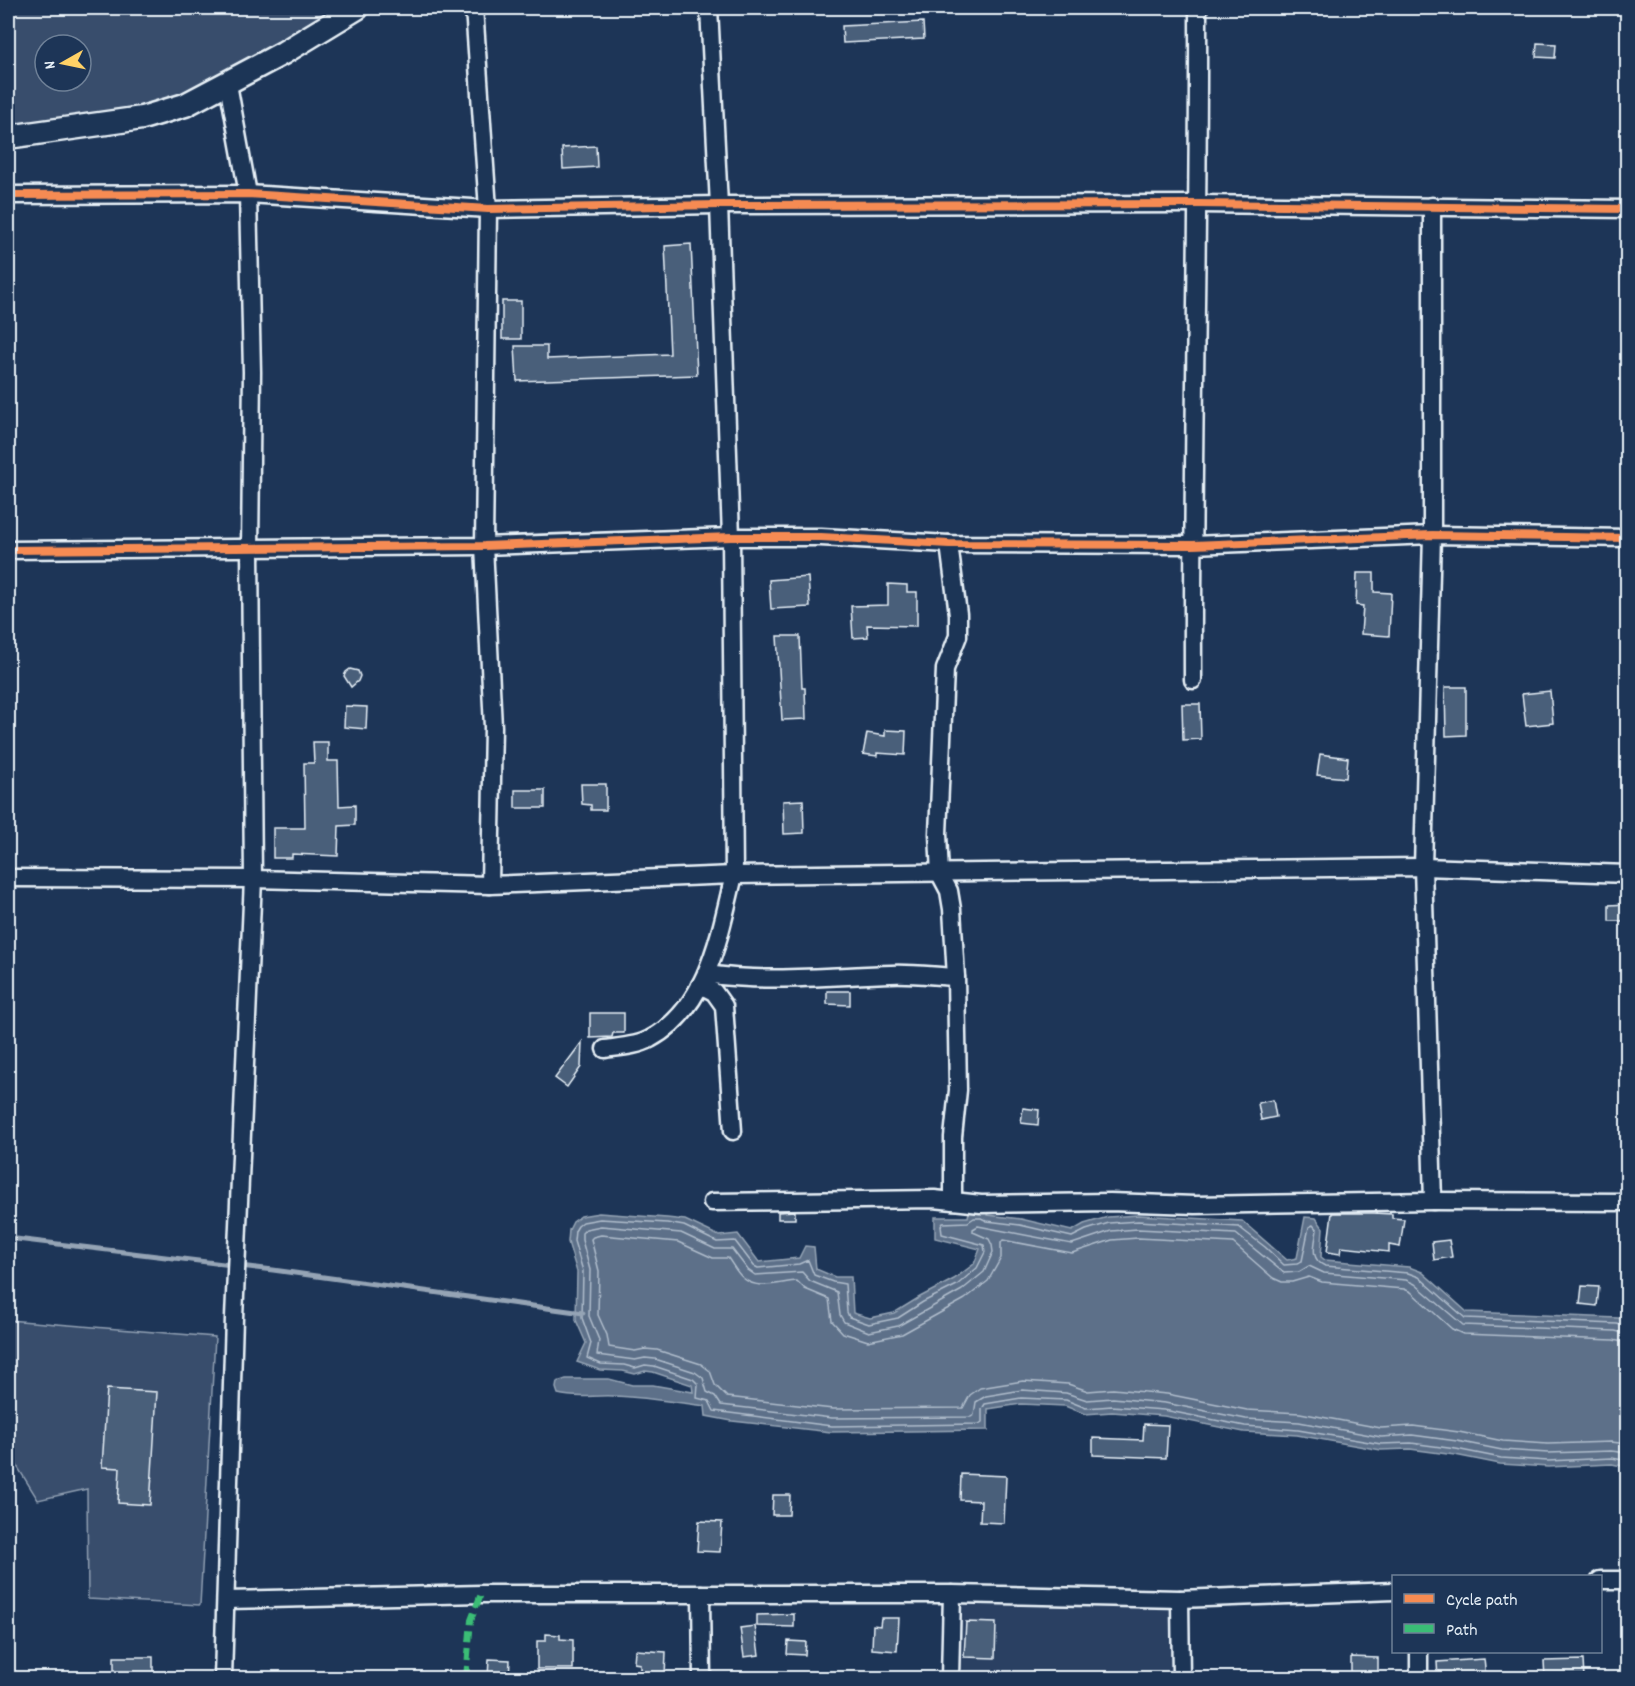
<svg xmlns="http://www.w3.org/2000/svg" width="1635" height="1686" viewBox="0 0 1635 1686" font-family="Dekko,sans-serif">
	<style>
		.built { fill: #2a4162 }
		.green { fill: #374d6c; stroke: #909fb2; stroke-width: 1.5; fill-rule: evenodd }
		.water { fill: #5d7089; stroke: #95a4b5; stroke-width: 1.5 }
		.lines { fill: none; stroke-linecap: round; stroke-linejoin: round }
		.shore { stroke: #b0bdcc; stroke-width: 1.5 }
		.stream { stroke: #95a4b5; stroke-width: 5 }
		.building { fill: #495e7a; stroke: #e8f1f8; stroke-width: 1.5 }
		.street-casing { stroke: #e8f1f8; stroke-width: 21 }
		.secondary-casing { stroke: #e8f1f8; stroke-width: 27 }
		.street { stroke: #1d3557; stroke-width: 16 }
		.secondary { stroke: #1d3557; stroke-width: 22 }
		.quiet { stroke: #3abd76; stroke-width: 6; stroke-dasharray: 12 6; stroke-linecap: butt }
		.cycleway-casing { stroke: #1d3557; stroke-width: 11 }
		.cycleway { stroke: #f68b52; stroke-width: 8 }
	</style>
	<rect width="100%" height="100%" fill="#1d3557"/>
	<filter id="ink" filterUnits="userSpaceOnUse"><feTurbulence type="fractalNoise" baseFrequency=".0167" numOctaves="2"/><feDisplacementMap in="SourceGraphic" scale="12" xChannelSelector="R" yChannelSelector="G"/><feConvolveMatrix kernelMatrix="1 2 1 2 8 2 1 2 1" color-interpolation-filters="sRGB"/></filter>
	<g filter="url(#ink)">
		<polygon class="built" points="956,1600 1175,1601 1175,1678 955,1678"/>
		<g class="green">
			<path d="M8,8H357L185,105L8,137ZM45,45H81V81H45Z"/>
			<polygon points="8,1320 215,1337 200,1605 88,1599 87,1489 38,1500 9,1453 8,1455"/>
		</g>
		<path class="water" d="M969,1212H985L988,1215L1021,1219L1072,1231L1084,1224L1108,1217L1138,1215L1242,1221L1287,1260L1297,1258L1305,1217L1316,1218L1323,1228L1321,1257L1325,1260L1409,1267L1422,1272L1467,1312L1618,1318L1627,1321V1467L1612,1464L1548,1467L1500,1464L1455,1455L1410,1449L1381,1450L1297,1435L1244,1432L1164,1416L1112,1412L1085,1414L1065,1406L1021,1404L988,1409V1430L831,1432L732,1421L706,1416L705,1406C675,1402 644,1397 613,1396C594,1395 576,1399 558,1394L556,1388L557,1382L566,1379H609L632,1385H653L693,1392L692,1385L653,1372L645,1371L635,1374L623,1371L600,1370L577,1362L586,1343L576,1320L577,1272L568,1242L569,1230L573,1222L581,1216L599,1213L667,1218L685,1220L719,1236L738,1234L759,1262L799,1258L805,1246L814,1247L816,1269L835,1277H851L853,1313L870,1318L894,1313L920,1297L954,1279L974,1264L980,1249L935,1238V1217H968Z"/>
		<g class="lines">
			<g class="shore">
				<path d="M1628,1327L1617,1324L1465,1318L1419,1277L1408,1273L1325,1266C1309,1259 1315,1244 1317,1230L1313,1225L1309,1227L1302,1261L1297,1264L1284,1265L1265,1247L1239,1227L1138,1221L1109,1223L1086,1230L1072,1237L1020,1225L987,1221L981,1218H974L968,1222L943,1223L941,1226L942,1234L984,1245L985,1252L977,1268L957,1285L923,1302L898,1318L869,1324L849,1317L847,1312L845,1284L833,1282L814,1275L808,1260L799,1264L758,1268L754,1266L735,1241L717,1242L684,1226L667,1223L600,1219L583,1222L578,1226L575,1231L574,1241L583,1271L582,1318L591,1343L587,1358L601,1364L624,1365L635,1368L645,1365L654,1366L693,1379L698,1384L697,1398L709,1401L714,1411L832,1426L979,1424L982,1422V1409L985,1404L1021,1398L1066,1400L1086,1408L1112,1406L1164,1410L1245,1426L1298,1430L1381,1444L1411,1443L1456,1449L1501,1458L1548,1461L1612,1458L1628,1461"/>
				<polyline points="1628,1334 1615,1331 1463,1325 1415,1284 1406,1280 1324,1273 1309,1266 1299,1272 1284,1273 1236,1234 1138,1229 1111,1231 1072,1244 978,1226 973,1229 973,1232 989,1239 992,1245 993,1252 984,1272 962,1290 898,1326 869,1332 844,1322 840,1315 837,1292 810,1281 802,1272 755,1275 748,1270 732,1249 715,1249 681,1233 601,1226 586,1229 582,1233 582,1240 590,1270 589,1316 599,1340 597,1355 635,1360 645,1358 655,1359 695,1372 703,1378 707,1392 715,1396 721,1405 832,1418 971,1417 974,1415 976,1402 986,1396 1022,1390 1066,1393 1087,1400 1113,1398 1165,1403 1246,1419 1299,1422 1381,1437 1412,1435 1457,1441 1502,1450 1548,1453 1611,1451 1628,1453"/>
				<path d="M1628,1343L1613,1340L1463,1334L1452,1329L1411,1292L1404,1289L1322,1282L1309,1277L1292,1282H1282L1273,1278L1233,1243L1138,1238L1112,1240L1072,1253L1003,1240L1001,1243V1258L988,1281L965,1299L902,1334L868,1341L843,1333L832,1321L829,1299L805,1289L797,1281C781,1282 757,1291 743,1278C737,1273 733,1265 728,1258H713L678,1242L601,1235L593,1237L591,1239L599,1271L598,1315L607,1335L609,1347L635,1351L645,1349L657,1350L701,1364L710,1371L715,1385L727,1397L833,1409L963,1408L970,1395L980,1388L1023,1381L1068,1384L1088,1391L1113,1389L1167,1394L1247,1410L1300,1413L1381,1428L1413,1426L1459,1432L1503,1441L1548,1444L1611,1442L1628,1444"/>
			</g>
			<polyline class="stream" points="8,1238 273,1270 583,1313"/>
		</g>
		<g class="building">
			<polygon points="923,22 924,39 843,43 842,26"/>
			<polygon points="1537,43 1556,44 1555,58 1536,57"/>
			<polygon points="596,146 597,167 563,169 562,148"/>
			<polygon points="691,244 697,375 517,381 515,346 547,346 547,359 670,354 665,246"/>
			<rect x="502" y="301" width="19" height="38"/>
			<polygon points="1357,573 1374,573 1374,592 1391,593 1389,636 1361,634 1363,606 1356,605"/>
			<polygon points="808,577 810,607 771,609 769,580"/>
			<polygon points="888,584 907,585 907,592 917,592 917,626 867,625 868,637 853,638 851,606 888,605"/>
			<polygon points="777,636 800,636 802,688 805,688 806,719 782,720"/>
			<polygon points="350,669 358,671 360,676 358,681 351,687 344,676 346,672"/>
			<polygon points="1445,687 1466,687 1466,735 1446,736"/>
			<polygon points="1550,691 1553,723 1526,726 1522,694"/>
			<polygon points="1182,704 1200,704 1201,739 1183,740"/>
			<polygon points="345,706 367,707 366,729 344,727"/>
			<polygon points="885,730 906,731 905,755 877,753 877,756 863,754 867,733 885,736"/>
			<polygon points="313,742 328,742 328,761 338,761 339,806 355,805 355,825 339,826 338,856 292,854 292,858 273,858 273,828 305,828 304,763 314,763"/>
			<polygon points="1320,754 1348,758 1346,778 1317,775"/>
			<polygon points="581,784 606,784 606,810 591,810 591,805 582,804"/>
			<rect x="515" y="790" width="30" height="18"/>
			<polygon points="803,800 804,833 784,834 783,801"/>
			<polygon points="1628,904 1628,921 1609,921 1609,905"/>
			<polygon points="827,991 850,991 850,1005 827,1004"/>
			<polygon points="590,1013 624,1013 624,1033 613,1033 612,1037 590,1038"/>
			<polygon points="582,1042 581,1067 567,1087 555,1078"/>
			<polygon points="1273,1100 1276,1117 1261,1120 1258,1103"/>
			<polygon points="1023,1108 1039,1110 1038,1125 1021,1123"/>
			<polygon points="795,1211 795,1219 778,1219 778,1212"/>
			<polygon points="1332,1213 1373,1213 1392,1214 1392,1218 1404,1219 1400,1247 1389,1245 1389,1252 1341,1247 1340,1254 1327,1252"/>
			<polygon points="1449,1240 1452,1257 1434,1260 1432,1242"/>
			<polygon points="1582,1286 1599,1287 1597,1306 1580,1304"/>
			<polygon points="107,1389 157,1392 150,1505 118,1503 120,1468 102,1467"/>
			<polygon points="1144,1424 1168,1425 1166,1458 1093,1455 1093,1438 1143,1440"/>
			<polygon points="961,1474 1006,1476 1004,1523 980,1522 981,1501 960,1500"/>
			<polygon points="773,1495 790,1495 789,1515 772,1515"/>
			<polygon points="699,1521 722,1522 720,1552 697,1551"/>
			<polygon points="794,1614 794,1627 757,1626 757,1615"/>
			<polygon points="881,1618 899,1618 897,1651 872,1649 873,1625 880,1626"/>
			<polygon points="966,1622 996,1623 995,1658 964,1657"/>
			<polygon points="755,1626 759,1655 744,1657 740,1628"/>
			<polygon points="546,1634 560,1635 560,1639 573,1640 573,1669 537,1669 537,1641 546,1641"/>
			<polygon points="788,1641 806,1642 805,1655 787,1654"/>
			<polygon points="635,1650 666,1652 665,1677 640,1676 640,1664 634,1663"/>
			<polygon points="114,1657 153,1657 153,1673 146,1673 146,1678 130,1678 130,1673 114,1673"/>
			<polygon points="1351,1657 1378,1658 1378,1678 1351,1678"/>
			<polygon points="489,1659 510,1660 509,1678 488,1678"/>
			<polygon points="1484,1659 1486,1678 1438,1678 1437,1662"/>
			<polygon points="1583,1660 1584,1678 1545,1678 1544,1661"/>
		</g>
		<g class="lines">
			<g class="street-casing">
				<g id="street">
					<polyline points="474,8 488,209 484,546 493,727 490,885"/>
					<polyline points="8,195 248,194 488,209 719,205 1199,204 1628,209"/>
					<polyline points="1432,206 1432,535 1423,867 1433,1201"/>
					<polyline points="949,544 958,614 958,636 945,669 938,834 940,874 949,891 952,909 956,977 958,1090 953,1137 953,1201"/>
					<polyline points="8,550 484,546 731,537 821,537 949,544 1193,545 1432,535 1628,538"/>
					<path d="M1193,680C1192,456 1199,232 1198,8"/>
					<polyline points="8,878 253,879 490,885 734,875 1423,867 1628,874"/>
					<path d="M706,974C767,983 830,976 891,974C912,973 934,976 956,977"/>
					<polyline points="700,985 714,992 724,1006 733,1131"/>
					<path d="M605,1049C619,1047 638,1046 650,1039C708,1008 720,933 734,875L731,537L719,205L709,8"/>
					<polyline points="712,1202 934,1199 981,1204 1110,1202 1195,1205 1433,1201 1628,1202"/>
					<polyline points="1600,1580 1628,1580"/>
					<polyline points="701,1594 702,1678"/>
					<polyline points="1180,1599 1181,1678"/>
					<polyline points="226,1600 481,1594 952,1594 1180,1599 1394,1591"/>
					<polyline points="1419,1652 1419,1678"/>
					<polyline points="223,1678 234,1318 253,879 250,549 252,372 248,194 228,84"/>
					<polyline points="950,1678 952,1594"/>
				</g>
			</g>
			<g class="secondary-casing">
				<polyline id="secondary" points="8,137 142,118 185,105 283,53 357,8"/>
			</g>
			<use href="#street" class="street"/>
			<use href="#secondary" class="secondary"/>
			<polyline class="quiet" points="466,1678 471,1620 481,1594"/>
			<g class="cycleway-casing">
				<g id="cycleway">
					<polyline points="8,195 248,194 488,209 719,205 1199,204 1628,209"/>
					<polyline points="8,550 484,546 731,537 821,537 949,544 1193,545 1432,535 1628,538"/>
				</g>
			</g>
			<use href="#cycleway" class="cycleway"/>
		</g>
	</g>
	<rect width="1635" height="1686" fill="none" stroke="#1d3557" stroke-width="30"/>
	<rect x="15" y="15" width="1605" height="1656" fill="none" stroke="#e8f1f8" stroke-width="2" filter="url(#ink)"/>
	<rect x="1392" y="1575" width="210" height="78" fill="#1d3557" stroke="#6e8097" stroke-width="1.5"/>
	<rect x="1404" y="1594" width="30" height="9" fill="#f68b52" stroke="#6e8097" stroke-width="1.5"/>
	<text x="1446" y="1605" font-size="18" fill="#e8f1f8">Cycle path</text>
	<rect x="1404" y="1624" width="30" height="9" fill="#3abd76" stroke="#6e8097" stroke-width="1.5"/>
	<text x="1446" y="1635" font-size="18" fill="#e8f1f8">Path</text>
	<g transform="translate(63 63) rotate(261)"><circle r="28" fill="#1d3557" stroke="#6e8097" stroke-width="1.5"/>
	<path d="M0-4.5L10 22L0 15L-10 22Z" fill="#ffd166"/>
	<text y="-9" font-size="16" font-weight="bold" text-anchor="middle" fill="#e8f1f8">N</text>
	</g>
</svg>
